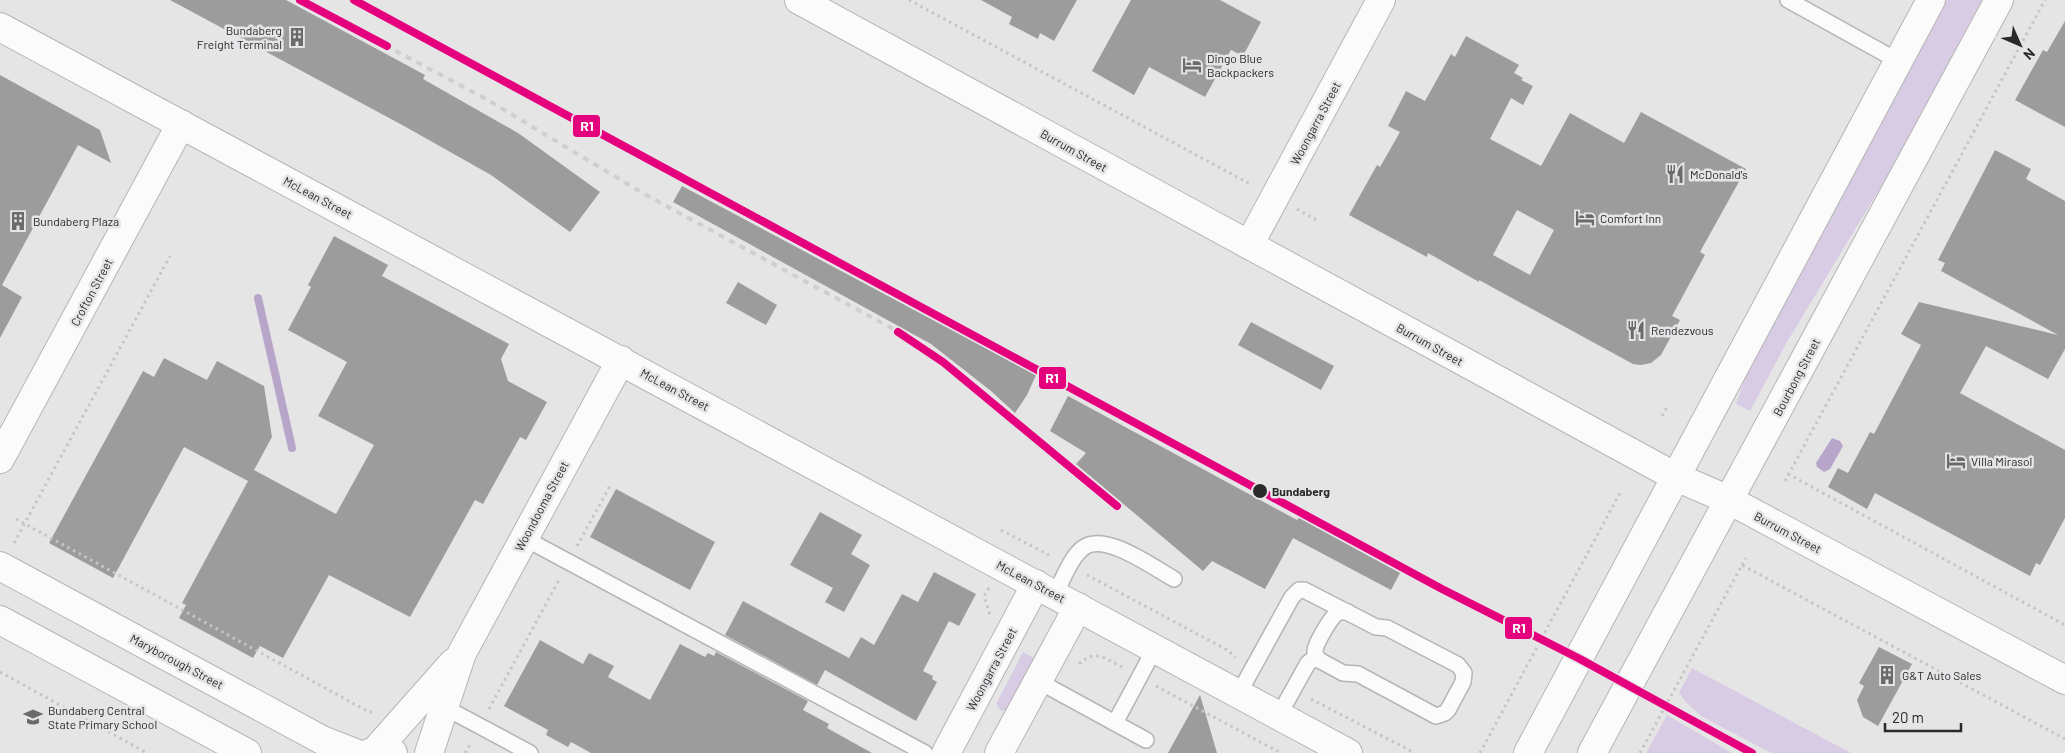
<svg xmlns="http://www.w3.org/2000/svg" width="2065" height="753" viewBox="0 0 2065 753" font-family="Barlow,sans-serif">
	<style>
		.green { fill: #d8cce5 }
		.water { fill: #b7a6ca }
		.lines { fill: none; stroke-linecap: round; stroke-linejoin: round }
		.stream { stroke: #b7a6ca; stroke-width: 8 }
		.building { fill: #9d9c9d; fill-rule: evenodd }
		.service-casing { stroke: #b6b5b6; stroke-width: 18 }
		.minor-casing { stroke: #b6b5b6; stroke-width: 30 }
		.tertiary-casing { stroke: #b6b5b6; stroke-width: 30 }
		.secondary-casing { stroke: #b6b5b6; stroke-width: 30 }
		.path { stroke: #c6c5c6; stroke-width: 3; stroke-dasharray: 2.5 4; stroke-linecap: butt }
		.service { stroke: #fbfbfb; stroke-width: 15 }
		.minor { stroke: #fbfbfb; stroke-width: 28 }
		.tertiary { stroke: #fbfbfb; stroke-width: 28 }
		.secondary { stroke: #fbfbfb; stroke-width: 28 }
		.rail { stroke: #cfcfd0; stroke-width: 4; stroke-dasharray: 6 6; stroke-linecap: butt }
		.rail-1-casing { stroke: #e6e4e7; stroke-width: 11 }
		.rail-1 { stroke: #e5007d; stroke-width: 8 }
		.stop-dot { fill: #2a2a2b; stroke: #e6e4e7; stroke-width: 2 }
		.labels { text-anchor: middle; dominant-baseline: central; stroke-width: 5; stroke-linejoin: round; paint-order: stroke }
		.poi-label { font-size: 12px; fill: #2a2a2b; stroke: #e6e4e7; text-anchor: start }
		.street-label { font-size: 12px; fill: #2a2a2b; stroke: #e6e4e7 }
		.stop-label { font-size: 12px; font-weight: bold; fill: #2a2a2b; stroke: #e6e4e7; text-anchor: start }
		.line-badge { stroke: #e6e4e7; stroke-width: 2 }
		.badge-label { font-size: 14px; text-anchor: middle; font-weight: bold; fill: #fff }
	</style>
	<rect width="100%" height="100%" fill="#e6e5e6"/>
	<g class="green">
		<polygon points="1947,0 1982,0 1894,165 1787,342 1750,411 1736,404 1751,361"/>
		<polygon points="1023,652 1036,659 1007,710 1001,711 996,704"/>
		<polygon points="1692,668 1851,753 1771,753 1701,716 1686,702 1679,693"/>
		<polygon points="1667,715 1732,753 1646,753"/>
	</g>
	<polygon class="water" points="1832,438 1840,441 1843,446 1830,469 1824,472 1817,467 1816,463"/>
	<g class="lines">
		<polyline class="stream" points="258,298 292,448"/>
	</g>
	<g class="building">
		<polygon points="170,0 286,0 425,75 423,79 518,133 600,192 570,232 491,175 404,126"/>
		<polygon points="981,0 1077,0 1054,41 1040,33 1038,39 1009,24 1012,17"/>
		<polygon points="1131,0 1220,0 1261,22 1243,56 1231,50 1205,97 1149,67 1134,95 1092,71"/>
		<polygon points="2065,21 2065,127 2015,100 2043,50 2047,52"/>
		<path d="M1466,36L1519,65L1514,73L1523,78L1521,80L1533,86L1523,105L1511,98L1490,139L1541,166L1570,113L1624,143L1641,112L1746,169L1700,252L1705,255L1672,316L1680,320L1661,355L1651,363L1641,365L1633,364L1479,280V282L1428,253L1427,257L1349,215L1377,165L1380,167L1400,132L1388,126L1406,91L1425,101L1451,54L1455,57ZM1517,210L1554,230L1530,275L1493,255Z"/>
		<polygon points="0,75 100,130 111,163 78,145 2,285 22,297 0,338"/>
		<polygon points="1995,150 2031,169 2026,179 2065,201 2065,349 2048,379 1986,346 1960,393 2065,450 2065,518 2040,565 2036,563 2030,576 1875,493 1867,509 1828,487 1838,468 1848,473 1870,432 1874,434 1921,345 1901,334 1919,302 2058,335 1941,271 1945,263 1938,260"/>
		<polygon points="682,186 1036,375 1027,395 1015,413 991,391 931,344 673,202"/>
		<polygon points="334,236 388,265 382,276 509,344 501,359 508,381 547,402 526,440 520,437 483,504 475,500 410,617 329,575 283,658 260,646 253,658 179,618 186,605 182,603 248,481 184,447 113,578 49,543 143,371 154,377 164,358 207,380 217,361 264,386 272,437 254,470 336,514 374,445 318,416 347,362 288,330 311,287 308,285"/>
		<polygon points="738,282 777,305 766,325 726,303"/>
		<polygon points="1251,322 1334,366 1321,390 1238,345"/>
		<polygon points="1068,396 1297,520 1299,518 1400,573 1391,590 1293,538 1265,589 1212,561 1203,571 1076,464 1086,453 1050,431"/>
		<polygon points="616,489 715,542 690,590 590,537"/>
		<polygon points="820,512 862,535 851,554 870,565 844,612 825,602 833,588 790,565"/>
		<polygon points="934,572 976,594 959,626 949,621 923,671 933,676 932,679 937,682 916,721 825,670 817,685 725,635 743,601 849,658 861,637 874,645 902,594 918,602"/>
		<polygon points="540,640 583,664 589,653 614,666 608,677 650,700 680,644 705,657 708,653 714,656 716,652 808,701 803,710 829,724 827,728 872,753 591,753 571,742 568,747 546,735 548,730 504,706"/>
		<polygon points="1879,647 1912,664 1878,726 1863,717 1857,700 1864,686 1859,683"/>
		<polygon points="1200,695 1217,753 1168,753"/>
	</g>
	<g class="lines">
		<g class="service-casing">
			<g id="service">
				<polyline points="1788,0 1898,61"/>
				<polyline points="524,538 925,753"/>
				<path d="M1055,594C1063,580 1070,558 1083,548C1104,531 1154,568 1174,579"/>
				<path d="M1319,660C1317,657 1314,654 1315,650C1317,641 1331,617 1338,612H1348"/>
				<polyline points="1038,681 1146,740"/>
				<polyline points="1239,693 1292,597 1299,590 1304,590 1376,627 1387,628 1458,665 1464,673 1463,682 1448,710 1445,713 1436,716 1358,674 1343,673 1319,660 1313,659 1308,663 1279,715"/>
				<polyline points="444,707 530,753"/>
				<polyline points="1115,723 1155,648"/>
			</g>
		</g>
		<g class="minor-casing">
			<g id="minor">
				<polyline points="799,0 1676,477 1729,500 2065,680"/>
				<polyline points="0,27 1348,753"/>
				<polyline points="1249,245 1381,0"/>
				<polyline points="0,459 181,124"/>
				<polyline points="375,751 453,663"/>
				<polyline points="429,753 462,653 621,360"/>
				<polyline points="946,753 1036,584"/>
				<polyline points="999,753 1078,607"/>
			</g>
		</g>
		<g class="tertiary-casing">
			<g id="tertiary">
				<polyline points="0,566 322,740 355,753"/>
				<polyline points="0,620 247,753"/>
				<polyline points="369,753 375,751 393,753"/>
			</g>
		</g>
		<g class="secondary-casing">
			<g id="secondary">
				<polyline points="1528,753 1931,0"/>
				<polyline points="1592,753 1999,0"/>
			</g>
		</g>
		<g class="path">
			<polyline points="909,0 1252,185"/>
			<polyline points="1297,209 1318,221"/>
			<polyline points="1662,416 1667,407"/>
			<polyline points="1788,474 2065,625"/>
			<polyline points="1785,481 2045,0"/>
			<polyline points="16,519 369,712 373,712"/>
			<polyline points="1001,530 1049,555"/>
			<polyline points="14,543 170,256"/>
			<polyline points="577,546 611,484"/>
			<polyline points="1742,565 1746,558"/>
			<polyline points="1087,575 1229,651 1235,658"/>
			<polyline points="989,588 984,596 990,615"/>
			<path d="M1079,664C1096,649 1104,658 1122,667"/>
			<polyline points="0,672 147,753"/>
			<polyline points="1156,686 1281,753"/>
			<polyline points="1311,699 1415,753"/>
			<polyline points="489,709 559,580"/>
			<polyline points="465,753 471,743"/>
			<polyline points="1480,753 1621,491"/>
			<polyline points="1640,753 1742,565 2065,739"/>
		</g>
		<use href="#service" class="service"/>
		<use href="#minor" class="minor"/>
		<use href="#tertiary" class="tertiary"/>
		<use href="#secondary" class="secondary"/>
		<polyline class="rail" points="300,0 486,99 646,195 895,330 943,362 1117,506"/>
		<g class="rail-1-casing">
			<g id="rail-1">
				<polyline points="300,0 387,46"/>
				<polyline points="354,0 1442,589 1580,659 1752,753"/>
				<polyline points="898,332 943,362 1117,506"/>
			</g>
		</g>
		<use href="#rail-1" class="rail-1"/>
	</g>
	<defs>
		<g id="building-bare" transform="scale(1.5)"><path d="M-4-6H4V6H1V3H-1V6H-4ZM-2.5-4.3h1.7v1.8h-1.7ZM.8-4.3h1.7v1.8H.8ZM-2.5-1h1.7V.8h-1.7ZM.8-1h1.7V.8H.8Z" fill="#6c6b6c" stroke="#e6e4e7" stroke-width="2.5" paint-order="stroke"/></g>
		<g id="hotel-bare" transform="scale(1.5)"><path d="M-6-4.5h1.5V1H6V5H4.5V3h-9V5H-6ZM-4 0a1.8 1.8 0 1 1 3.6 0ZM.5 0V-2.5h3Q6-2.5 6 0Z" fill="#6c6b6c" stroke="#e6e4e7" stroke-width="2.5" paint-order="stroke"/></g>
		<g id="restaurant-bare" transform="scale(1.5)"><path d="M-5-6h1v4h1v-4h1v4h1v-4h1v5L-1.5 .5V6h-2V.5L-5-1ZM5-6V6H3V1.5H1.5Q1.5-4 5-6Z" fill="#6c6b6c" stroke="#e6e4e7" stroke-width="2.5" paint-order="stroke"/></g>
		<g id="school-bare" transform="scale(1.5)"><path d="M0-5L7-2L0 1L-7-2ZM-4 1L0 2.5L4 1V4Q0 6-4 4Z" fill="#6c6b6c" stroke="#e6e4e7" stroke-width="2.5" paint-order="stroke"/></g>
	</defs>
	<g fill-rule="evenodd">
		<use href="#building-bare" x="297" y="37"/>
		<use href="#hotel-bare" x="1192" y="65"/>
		<use href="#restaurant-bare" x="1675" y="174"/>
		<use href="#hotel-bare" x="1585" y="218"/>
		<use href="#building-bare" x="18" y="221"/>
		<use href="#restaurant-bare" x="1636" y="330"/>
		<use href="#hotel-bare" x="1956" y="461"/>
		<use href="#building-bare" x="1887" y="675"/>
		<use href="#school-bare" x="33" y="717"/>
	</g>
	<circle class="stop-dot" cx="1260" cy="491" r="8"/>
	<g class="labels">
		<g class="poi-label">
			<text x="282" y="30" text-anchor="end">Bundaberg<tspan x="282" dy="14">Freight Terminal</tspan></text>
			<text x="1207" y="58">Dingo Blue<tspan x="1207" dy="14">Backpackers</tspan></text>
			<text x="1690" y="174">McDonald's</text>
			<text x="1600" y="218">Comfort Inn</text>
			<text x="33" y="221">Bundaberg Plaza</text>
			<text x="1651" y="330">Rendezvous</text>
			<text x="1971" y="461">Villa Mirasol</text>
			<text x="1902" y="675">G&amp;T Auto Sales</text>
			<text x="48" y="710">Bundaberg Central<tspan x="48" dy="14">State Primary School</tspan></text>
		</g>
		<g class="street-label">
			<text transform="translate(1315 123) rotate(-62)">Woongarra Street</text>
			<text transform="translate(1074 150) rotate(29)">Burrum Street</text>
			<text transform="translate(318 197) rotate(28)">McLean Street</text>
			<text transform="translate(91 292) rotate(-62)">Crofton Street</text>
			<text transform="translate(1430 344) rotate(29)">Burrum Street</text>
			<text transform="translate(1796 377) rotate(-62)">Bourbong Street</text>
			<text transform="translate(675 389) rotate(28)">McLean Street</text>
			<text transform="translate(541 506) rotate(-62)">Woondooma Street</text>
			<text transform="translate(1788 532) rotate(28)">Burrum Street</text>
			<text transform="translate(1031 581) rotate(28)">McLean Street</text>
			<text transform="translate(177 661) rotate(28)">Maryborough Street</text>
			<text transform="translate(991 669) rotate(-62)">Woongarra Street</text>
		</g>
		<g class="stop-label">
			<text x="1272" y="491">Bundaberg</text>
		</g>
	</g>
	<g class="line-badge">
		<rect x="572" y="114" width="29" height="24" rx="5" fill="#e5007d"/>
		<rect x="1038" y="366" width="29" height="24" rx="5" fill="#e5007d"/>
		<rect x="1504" y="616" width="29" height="24" rx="5" fill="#e5007d"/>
	</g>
	<g class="badge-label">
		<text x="587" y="131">R1</text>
		<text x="1052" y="383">R1</text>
		<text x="1519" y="633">R1</text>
	</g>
	<g transform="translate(2020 45) rotate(135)" stroke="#e6e4e7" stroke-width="4" paint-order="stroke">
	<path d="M0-4L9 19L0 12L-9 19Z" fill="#2a2a2b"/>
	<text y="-8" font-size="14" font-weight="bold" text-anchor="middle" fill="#2a2a2b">N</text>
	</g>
	<path d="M1885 723v8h76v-8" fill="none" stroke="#2a2a2b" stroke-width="2.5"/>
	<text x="1892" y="723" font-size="15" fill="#2a2a2b" stroke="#e6e4e7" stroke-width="4" paint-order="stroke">20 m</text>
</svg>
